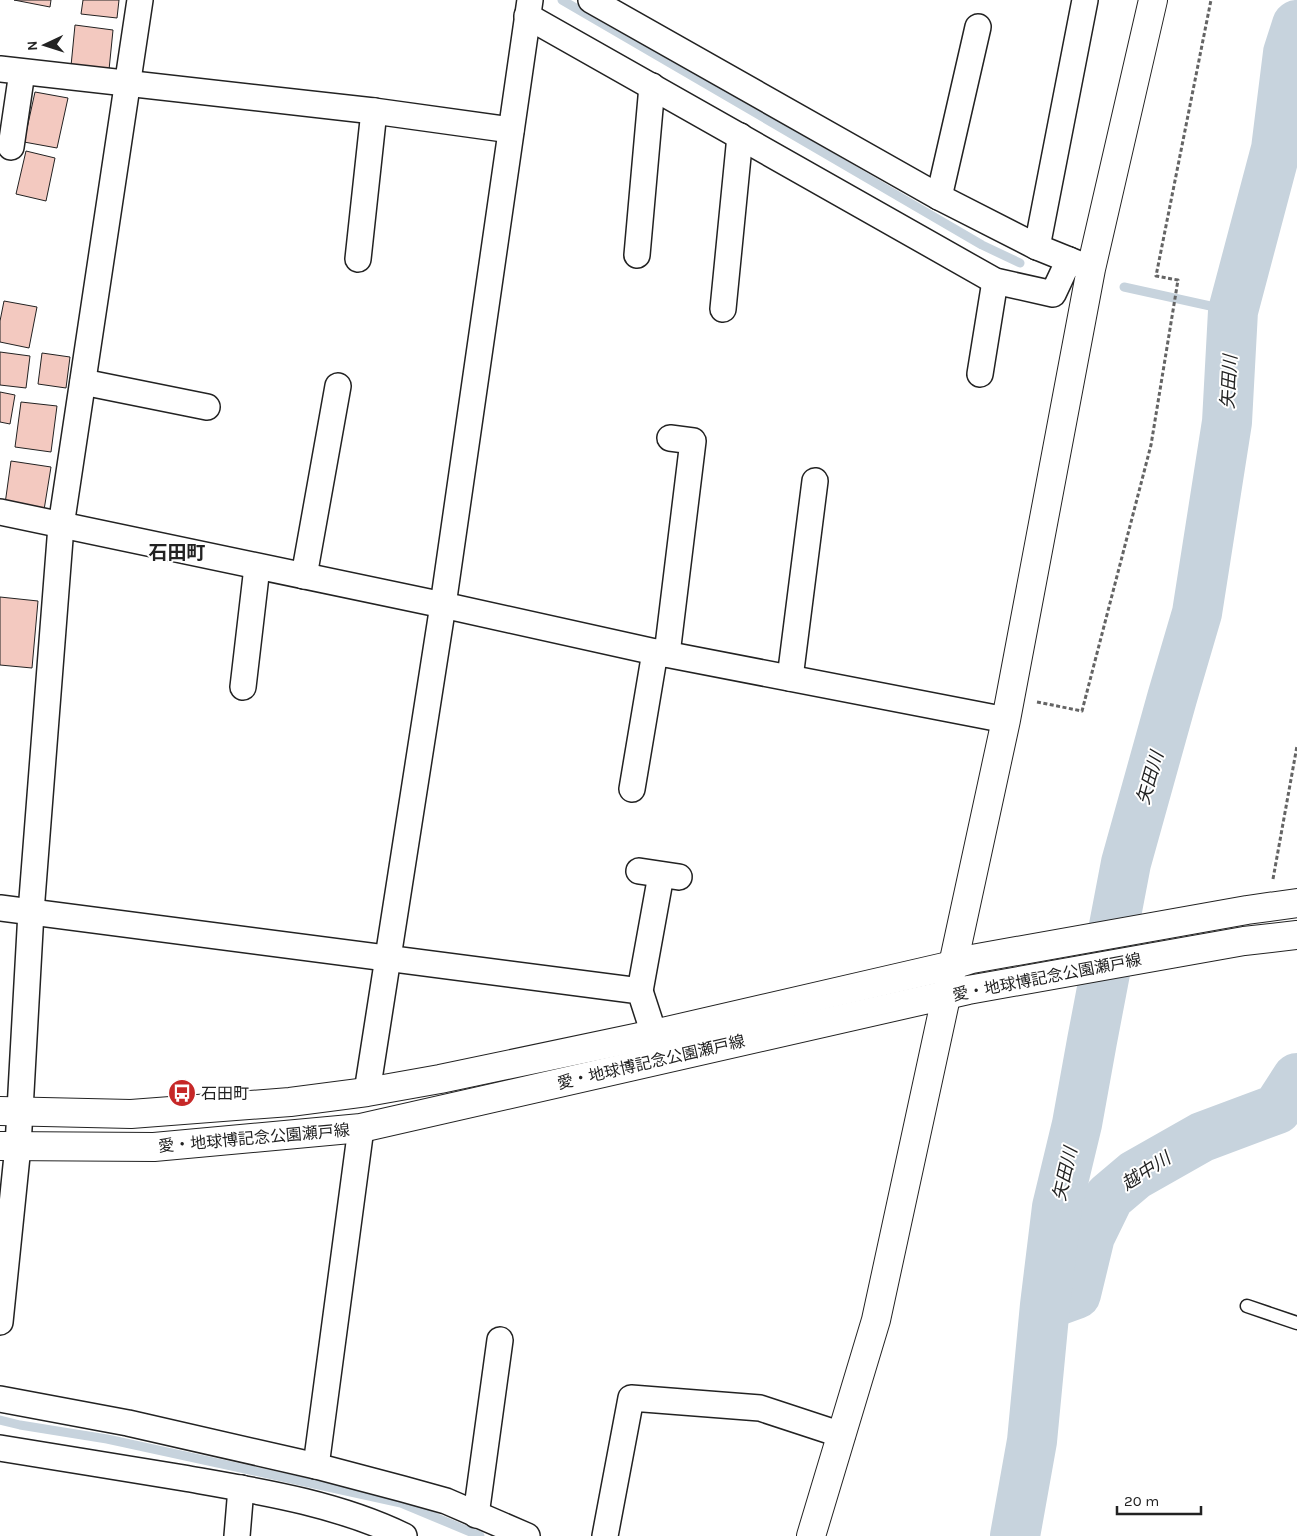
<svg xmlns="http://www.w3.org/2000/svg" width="1297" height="1536" viewBox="0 0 1297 1536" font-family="Karla,'Noto Sans JP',sans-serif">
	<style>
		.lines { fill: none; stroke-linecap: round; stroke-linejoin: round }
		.stream { stroke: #c7d3dd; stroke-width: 9 }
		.river { stroke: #c7d3dd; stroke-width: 50 }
		.building { fill: #f3c9c0; stroke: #222 }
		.service-casing { stroke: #222; stroke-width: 15 }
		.minor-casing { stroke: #222; stroke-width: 28 }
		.tertiary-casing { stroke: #222; stroke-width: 30 }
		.secondary-casing { stroke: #222; stroke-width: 30 }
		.path { stroke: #646464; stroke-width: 3; stroke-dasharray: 4 2.5; stroke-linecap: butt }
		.service { stroke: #fff; stroke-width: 12 }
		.minor { stroke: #fff; stroke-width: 25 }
		.tertiary { stroke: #fff; stroke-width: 28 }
		.secondary { stroke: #fff; stroke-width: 28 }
		.labels { text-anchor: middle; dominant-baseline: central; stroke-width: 4; stroke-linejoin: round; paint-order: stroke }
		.street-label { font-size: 16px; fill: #222; stroke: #fff }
		.poi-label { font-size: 16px; fill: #222; stroke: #fff; text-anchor: start }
		.water-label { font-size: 18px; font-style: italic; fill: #222; stroke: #fff }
		.quarter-label { font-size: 19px; font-weight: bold; fill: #222; stroke: #fff }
	</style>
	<rect width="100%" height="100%" fill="#fff"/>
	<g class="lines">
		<g class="stream">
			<polyline points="562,0 982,245 1020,263"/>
			<polyline points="1124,287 1233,311"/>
			<polyline points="0,1420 20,1425 107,1439 401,1503 480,1536"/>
		</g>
		<g class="river">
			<polyline points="1054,1302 1076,1294 1090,1236 1109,1197 1135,1175 1202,1137 1277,1109 1297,1078"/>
			<polyline points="1015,1536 1032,1441 1045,1305 1057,1207 1077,1124 1092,1041 1126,863 1172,698 1197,613 1227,422 1233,311 1276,149 1288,53 1297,25"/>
		</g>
	</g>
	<g class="building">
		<polygon points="14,0 51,0 50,7"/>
		<polygon points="83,0 119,0 117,18 81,14"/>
		<polygon points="75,25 113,30 109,70 71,66"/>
		<polygon points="35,92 68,98 57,148 24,142"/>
		<polygon points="26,151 55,158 46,201 16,194"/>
		<polygon points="4,301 37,307 29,348 0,342 0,321"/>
		<polygon points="0,352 30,356 26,388 0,385"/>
		<polygon points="42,353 70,357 66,388 38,384"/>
		<polygon points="0,392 15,395 10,424 0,422"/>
		<polygon points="21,402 57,406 51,452 15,447"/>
		<polygon points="11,461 51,467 44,510 5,504"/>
		<polygon points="0,597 38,601 32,668 0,665"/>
	</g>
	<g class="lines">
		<g class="service-casing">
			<polyline id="service" points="1247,1306 1297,1323"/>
		</g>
		<g class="minor-casing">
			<g id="minor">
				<polyline points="591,0 939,197 1037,247 1084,266"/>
				<polyline points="527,16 995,281 1053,294 1069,260"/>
				<polyline points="0,69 374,111 511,130"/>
				<polyline points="11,147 22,72"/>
				<polyline points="939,197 978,27"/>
				<polyline points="1037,247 1085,0"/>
				<polyline points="637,255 652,86"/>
				<polyline points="358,259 374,111"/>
				<polyline points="723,309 740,136"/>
				<polyline points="980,374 995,281"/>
				<polyline points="83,382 207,407"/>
				<polyline points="0,512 443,605 655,652 1006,720"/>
				<polyline points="304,576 338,386"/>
				<polyline points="667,654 693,441 670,438"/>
				<polyline points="790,678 815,481"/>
				<polyline points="243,687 257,567"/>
				<polyline points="632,789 655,652"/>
				<polyline points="639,871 679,877"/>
				<polyline points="0,908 640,991 654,1034"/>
				<polyline points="640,991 661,875"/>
				<polyline points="367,1092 443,605 530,0"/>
				<polyline points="0,1322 18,1146 31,912 61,526 140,0"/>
				<polyline points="0,1399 128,1423 316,1466 403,1489 446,1501 527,1536"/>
				<path d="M0,1448C61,1458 123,1468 184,1478C258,1491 336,1503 404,1536"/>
				<polyline points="316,1466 361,1128"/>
				<polyline points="476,1515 500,1340"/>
				<polyline points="237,1536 241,1488"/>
				<polyline points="605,1536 631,1398 760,1408 842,1435"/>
			</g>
		</g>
		<g class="tertiary-casing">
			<polyline id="tertiary" points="811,1536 876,1320 1006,720 1091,269 1153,0"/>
		</g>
		<g class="secondary-casing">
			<g id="secondary">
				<polyline points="0,1111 131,1114 290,1102 367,1092 440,1079 654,1034 953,965 972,959 1247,910 1297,903"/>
				<polyline points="0,1146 154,1147 361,1128 968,990 1244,941 1297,935"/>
			</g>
		</g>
		<g class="path">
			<polyline points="1037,702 1082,711 1151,445 1178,280 1156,276 1211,0"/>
			<polyline points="1273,879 1297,746"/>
		</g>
		<use href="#service" class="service"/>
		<use href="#minor" class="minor"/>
		<use href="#tertiary" class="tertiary"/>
		<use href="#secondary" class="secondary"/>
	</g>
	<defs>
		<g id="bus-disc" transform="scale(1.4375)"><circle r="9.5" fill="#c62828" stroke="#fff"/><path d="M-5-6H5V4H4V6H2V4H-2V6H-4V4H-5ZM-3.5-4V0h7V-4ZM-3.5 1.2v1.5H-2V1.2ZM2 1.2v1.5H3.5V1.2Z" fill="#fff"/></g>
	</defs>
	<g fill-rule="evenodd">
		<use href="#bus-disc" x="182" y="1093"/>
	</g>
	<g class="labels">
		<g class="street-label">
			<text transform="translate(1047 977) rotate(-11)">愛・地球博記念公園瀬戸線</text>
			<text transform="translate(651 1062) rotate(-13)">愛・地球博記念公園瀬戸線</text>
			<text transform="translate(254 1138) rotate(-5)">愛・地球博記念公園瀬戸線</text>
		</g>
		<g class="poi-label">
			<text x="201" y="1093">石田町</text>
		</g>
		<g class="water-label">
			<text transform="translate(1229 382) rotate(-87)">矢田川</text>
			<text transform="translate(1150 778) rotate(-74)">矢田川</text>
			<text transform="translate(1146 1171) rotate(-33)">越中川</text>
			<text transform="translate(1065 1174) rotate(-77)">矢田川</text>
		</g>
		<g class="quarter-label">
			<text x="177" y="553">石田町</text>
		</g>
	</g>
	<g transform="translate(45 45) rotate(266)" stroke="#ffffff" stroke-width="4" paint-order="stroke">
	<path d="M0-4L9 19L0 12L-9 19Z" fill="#222222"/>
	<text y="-8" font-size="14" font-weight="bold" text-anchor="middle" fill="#222222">N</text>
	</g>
	<path d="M1117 1506v8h84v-8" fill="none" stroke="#222222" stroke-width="2.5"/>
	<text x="1124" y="1506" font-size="15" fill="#222222" stroke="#ffffff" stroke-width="4" paint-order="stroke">20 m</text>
</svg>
